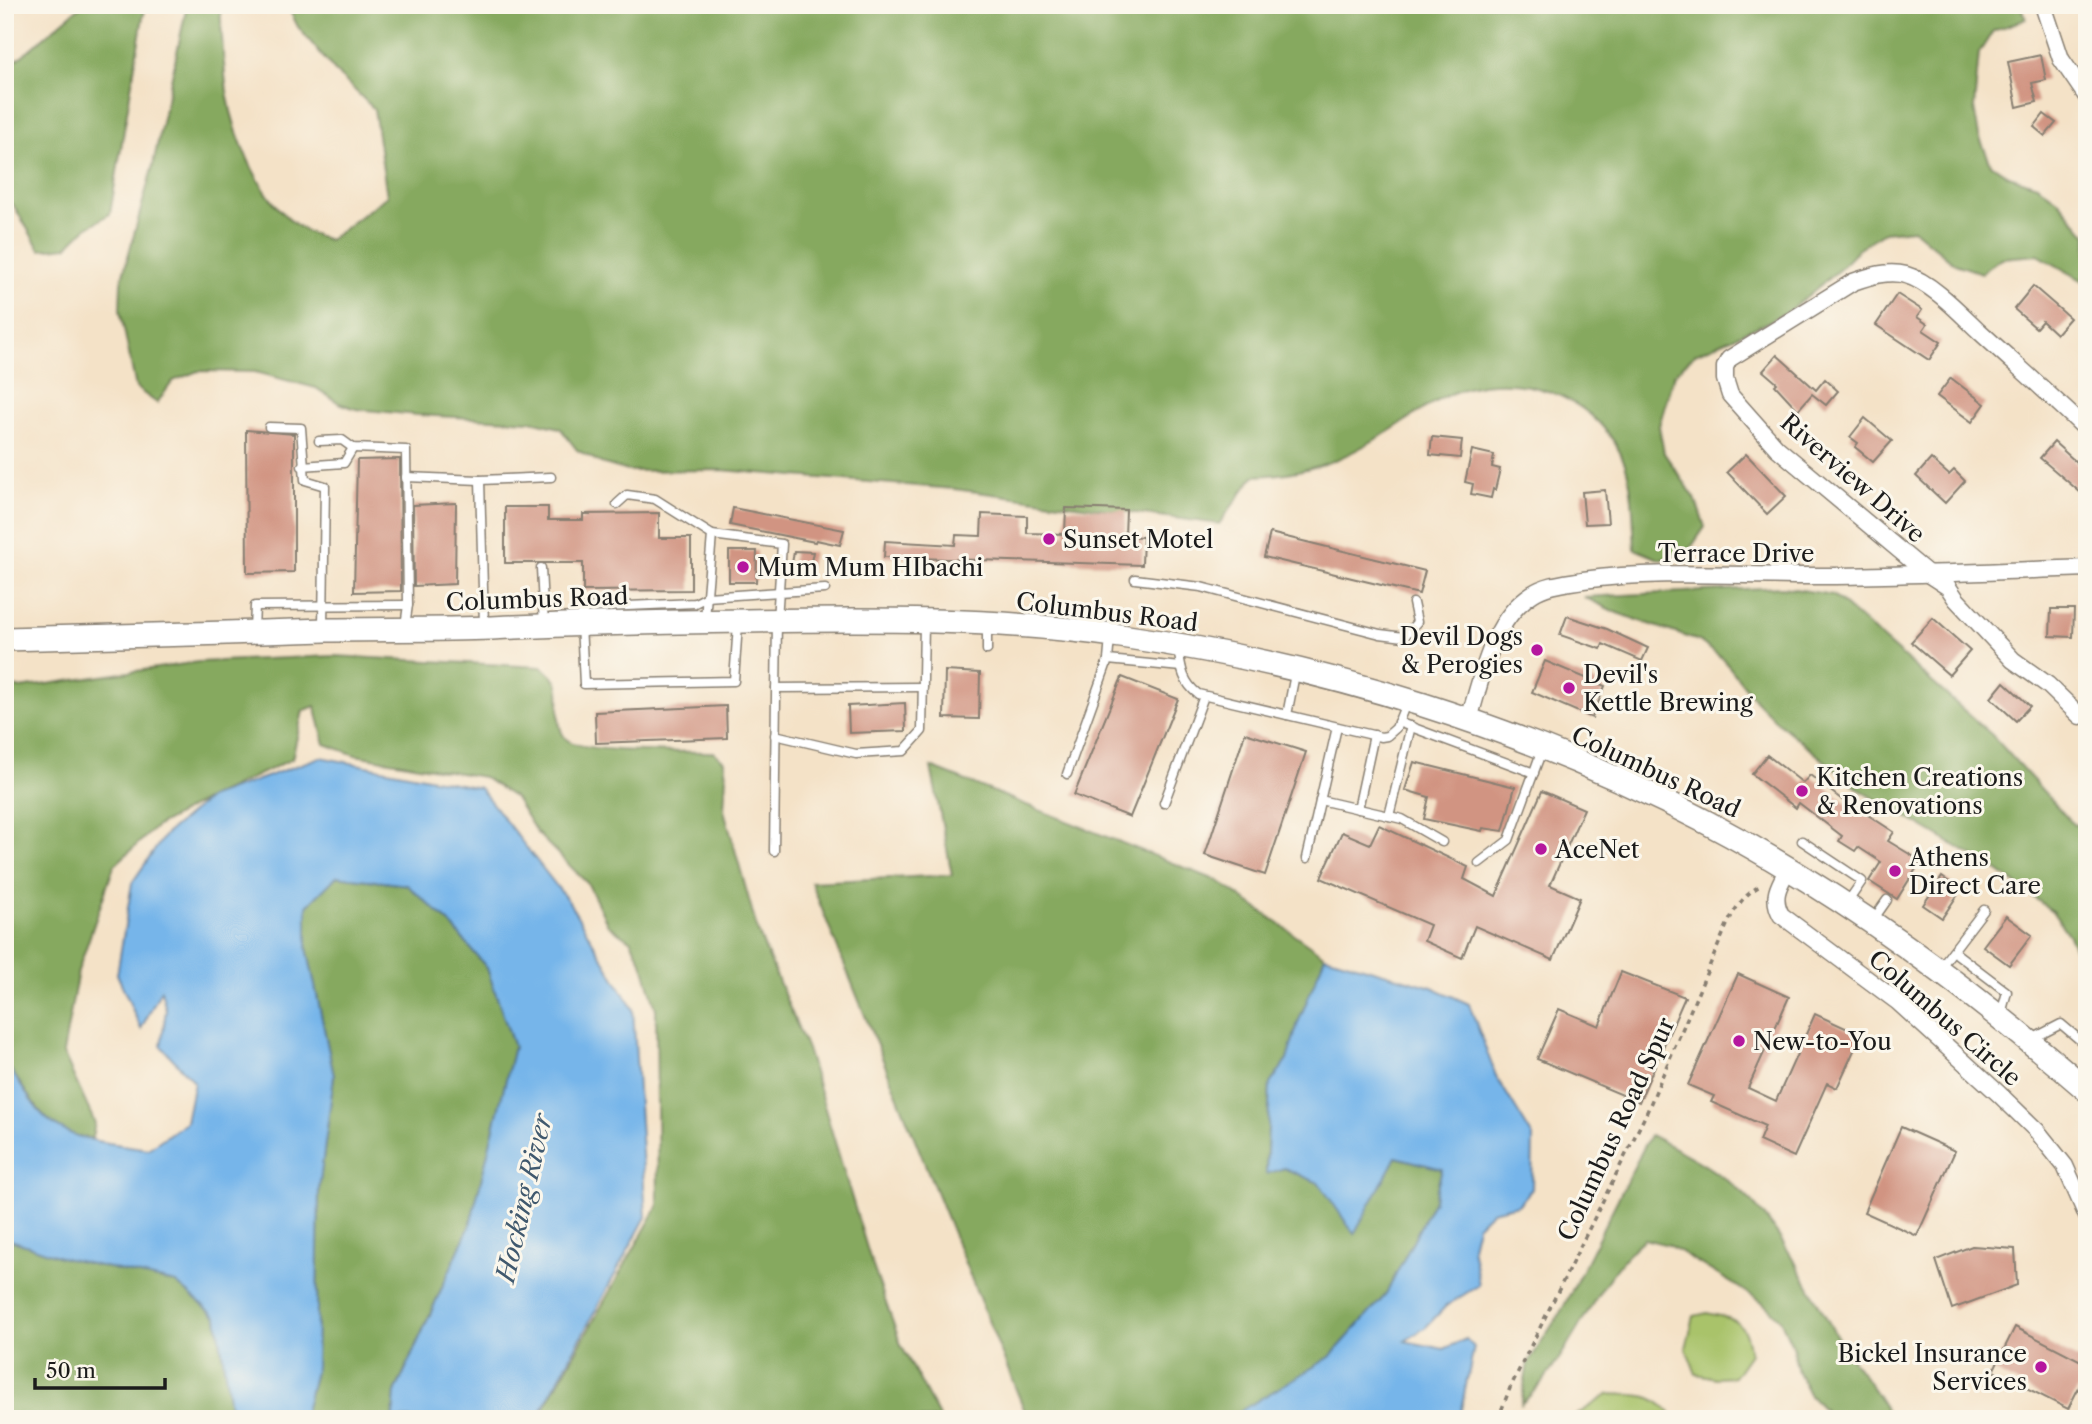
<svg xmlns="http://www.w3.org/2000/svg" width="2092" height="1424" viewBox="0 0 2092 1424" font-family="'Libre Caslon Text',serif">
	<style>
		.green { fill: #a9c36a; stroke: #627043; stroke-width: 2 }
		.forest { fill: #86a95e; stroke: #51623d; stroke-width: 2 }
		.water { fill: #76b5ea; stroke: #496883; stroke-width: 2 }
		.building { fill: #d19482 }
		.lines { fill: none; stroke-linecap: round; stroke-linejoin: round }
		.lane-casing { stroke: #887f72; stroke-width: 11 }
		.street-casing { stroke: #887f72; stroke-width: 19 }
		.secondary-casing { stroke: #887f72; stroke-width: 26 }
		.path { stroke: #887f72; stroke-width: 3.5; stroke-dasharray: 5 5; stroke-linecap: butt }
		.lane { stroke: #fff; stroke-width: 8 }
		.street { stroke: #fff; stroke-width: 16 }
		.secondary { stroke: #fff; stroke-width: 23 }
		.poi-dot { fill: #b5179e; stroke: #fbf7ec; stroke-width: 2.5 }
		.labels { text-anchor: middle; dominant-baseline: central; stroke-width: 6; stroke-linejoin: round; paint-order: stroke }
		.street-label { font-size: 24px; fill: #1c1c1c; stroke: #fbf7ec }
		.poi-label { font-size: 24px; fill: #1c1c1c; stroke: #fbf7ec; text-anchor: start }
		.water-label { font-size: 26px; font-style: italic; fill: #40596e; stroke: #fbf7ec }
	</style>
	<rect width="100%" height="100%" fill="#fbf7ec"/>
	<filter id="ink" filterUnits="userSpaceOnUse"><feTurbulence type="fractalNoise" baseFrequency=".0143" numOctaves="2"/><feDisplacementMap in="SourceGraphic" scale="14" xChannelSelector="R" yChannelSelector="G"/><feConvolveMatrix kernelMatrix="1 2 1 2 8 2 1 2 1" color-interpolation-filters="sRGB"/></filter>
	<filter id="wash" filterUnits="userSpaceOnUse"><feTurbulence type="fractalNoise" baseFrequency=".00686" numOctaves="4" result="noise"/><feDisplacementMap in="SourceGraphic" scale="28" xChannelSelector="R" yChannelSelector="G"/><feGaussianBlur stdDeviation="1.57" result="paint"/><feColorMatrix in="noise" values="0 0 0 0 0 0 0 0 0 0 0 0 0 0 0 0 0 1.4 0 .05"/><feComposite in="paint" operator="in"/></filter>
	<g filter="url(#wash)">
		<rect width="100%" height="100%" fill="#f4e2c7"/>
		<g class="green">
			<path d="M1707,1313C1739,1320 1744,1320 1750,1354L1734,1377L1716,1378L1696,1374L1686,1348L1694,1316Z"/>
			<path d="M1609,1394C1642,1396 1653,1391 1675,1419H1570Z"/>
		</g>
		<g class="forest">
			<polygon points="82,5 147,5 143,17 110,214 85,229 67,247 40,250 14,206 5,199 5,55 17,60"/>
			<path d="M187,5H220C222,34 223,63 227,91C234,138 262,205 304,230C311,234 321,237 329,240L387,196L374,109L334,70L298,27L287,5H2020L2026,19L1993,31L1979,53L1974,108L1979,136L1991,164L2009,176L2037,185L2058,200L2087,235V283L2038,255L2001,258L1981,273L1955,264L1913,229L1884,232L1859,248L1841,268L1793,308L1768,322L1695,354L1674,374L1659,426L1664,453L1695,498L1705,527L1690,549L1661,560L1635,549C1633,521 1634,491 1625,464C1602,401 1530,372 1467,388C1444,394 1422,410 1402,423C1351,456 1316,474 1254,476L1219,524L954,489L721,470L628,471L601,463L577,450L560,428L531,421L417,415L356,409L339,403L316,388L255,372L198,371L173,381L157,403L136,388L120,310L121,282L153,165Z"/>
			<polygon points="1783,587 1833,595 1992,735 2073,824 2087,825 2087,967 2081,962 2069,936 2052,911 1998,871 1860,790 1775,720 1756,701 1723,659 1699,641 1617,613 1584,597"/>
			<path d="M334,656L541,667C566,683 558,692 559,718C559,726 562,737 569,741C591,754 685,751 714,752L724,761L726,776L724,810L758,932L807,1049L870,1258L901,1345L940,1419H538L658,1206L656,1009L643,965L631,941L608,925L588,884L537,833L515,798L483,777L355,755L325,744L315,706L303,711L292,759L209,798L157,826L114,866L78,971L63,1053L95,1123L92,1138C44,1136 31,1095 5,1062V686L20,688L198,662Z"/>
			<polygon points="931,767 1218,881 1325,956 1298,1023 1287,1060 1270,1084 1266,1173 1284,1168 1319,1183 1396,1157 1442,1169 1434,1200 1385,1296 1330,1357 1242,1412 1227,1419 1028,1419 811,882 952,875"/>
			<polygon points="337,876 407,885 449,922 487,968 514,1047 470,1225 395,1392 393,1419 303,1419 316,1367 319,1189 334,1076 307,948 307,906"/>
			<path d="M1650,1135C1685,1153 1726,1174 1753,1203C1787,1240 1813,1296 1839,1340C1854,1364 1873,1386 1887,1411L1884,1419H1837L1828,1414L1810,1396L1798,1372L1792,1345L1780,1319L1761,1301L1669,1245L1644,1239C1592,1282 1572,1360 1521,1404L1528,1363L1563,1308Z"/>
			<polygon points="5,1238 60,1257 176,1283 217,1317 230,1406 228,1419 5,1419"/>
		</g>
		<g class="water">
			<path d="M320,757L480,788L569,902L633,1009L646,1217L537,1419H393L395,1393L470,1225L514,1047L487,968L449,922L407,885L337,876L307,906V948L334,1076L319,1189L316,1367L303,1419H228L230,1406L217,1317L176,1283L60,1257L5,1238V1062C17,1078 26,1096 39,1111C66,1143 110,1142 148,1149L186,1122L194,1082L161,1046L166,1010L161,990L141,1029L117,974L132,883L165,835L209,798Z"/>
			<polygon points="1325,956 1432,987 1469,1004 1496,1076 1533,1137 1532,1189 1518,1205 1492,1211 1477,1226 1472,1247 1479,1285 1446,1306 1426,1327 1405,1341 1444,1349 1466,1339 1474,1347 1459,1419 1227,1419 1330,1357 1385,1296 1434,1200 1442,1169 1396,1157 1354,1234 1319,1183 1284,1168 1266,1174 1270,1084 1287,1060 1298,1023"/>
		</g>
		<g id="blocks">
			<g class="building">
				<polygon points="2041,55 2046,80 2032,83 2037,102 2017,107 2008,62"/>
				<polygon points="2044,114 2056,123 2045,136 2034,127"/>
				<polygon points="2033,286 2070,318 2056,334 2042,321 2036,328 2014,309"/>
				<polygon points="1897,294 1922,310 1917,317 1927,324 1923,330 1941,342 1929,360 1876,325"/>
				<polygon points="1777,355 1816,390 1825,379 1838,391 1826,405 1812,394 1798,410 1775,385 1777,383 1763,371"/>
				<polygon points="1951,378 1985,404 1972,422 1937,396"/>
				<polygon points="1865,418 1892,441 1873,462 1855,447 1858,443 1850,437"/>
				<polygon points="246,430 294,434 294,572 247,573"/>
				<polygon points="1432,437 1462,440 1460,458 1430,455"/>
				<polygon points="2054,442 2087,472 2087,498 2040,458"/>
				<polygon points="1472,450 1494,455 1492,467 1500,469 1495,490 1493,489 1491,498 1471,494 1473,484 1465,482"/>
				<polygon points="1746,454 1786,496 1767,514 1727,472"/>
				<polygon points="400,459 401,591 354,592 357,460"/>
				<polygon points="1931,459 1949,475 1954,470 1965,481 1945,503 1916,476"/>
				<polygon points="1605,490 1608,523 1585,524 1582,492"/>
				<polygon points="456,503 455,584 414,586 413,505"/>
				<polygon points="505,507 548,507 548,520 583,520 583,514 659,513 659,538 691,538 691,590 583,591 583,563 505,563"/>
				<polygon points="733,508 844,530 840,545 816,540 815,542 730,525"/>
				<polygon points="1066,508 1126,510 1125,536 1143,537 1142,565 884,557 885,541 955,545 956,535 981,536 982,514 1027,516 1027,533 1065,534"/>
				<polygon points="1270,533 1425,571 1419,594 1264,557"/>
				<polygon points="729,551 757,551 756,582 729,582"/>
				<polygon points="794,551 813,552 810,567 792,564"/>
				<polygon points="2051,609 2074,609 2073,637 2050,636"/>
				<polygon points="1567,616 1607,629 1648,648 1642,661 1603,644 1601,649 1560,635"/>
				<polygon points="1933,618 1970,651 1949,675 1911,642"/>
				<polygon points="1545,661 1605,686 1592,718 1532,692"/>
				<polygon points="945,671 980,673 979,719 944,718"/>
				<polygon points="1122,677 1178,699 1130,817 1074,795"/>
				<polygon points="2004,682 2030,706 2016,721 1991,698"/>
				<polygon points="905,703 906,731 849,733 848,706"/>
				<polygon points="726,706 727,738 596,743 595,712"/>
				<polygon points="1245,733 1306,752 1265,875 1205,855"/>
				<polygon points="1767,755 1803,783 1810,775 1850,806 1851,804 1894,832 1888,841 1921,861 1897,899 1869,881 1881,862 1858,847 1855,851 1839,841 1842,836 1799,803 1796,808 1752,774"/>
				<polygon points="1414,762 1515,787 1503,831 1483,828 1482,831 1424,819 1429,797 1405,790"/>
				<polygon points="1542,791 1584,809 1550,885 1580,898 1553,960 1475,926 1462,958 1424,941 1430,925 1321,878 1342,832 1370,844 1379,825 1468,867 1464,879 1496,896"/>
				<polygon points="1942,877 1961,890 1942,918 1923,905"/>
				<polygon points="2006,916 2032,935 2009,965 1983,946"/>
				<polygon points="1621,972 1685,997 1639,1102 1537,1059 1559,1009 1599,1026"/>
				<polygon points="1738,974 1789,997 1748,1088 1776,1101 1815,1014 1861,1035 1837,1088 1827,1083 1794,1157 1759,1141 1765,1126 1711,1102 1714,1096 1688,1085"/>
				<polygon points="1901,1127 1955,1151 1917,1236 1864,1212"/>
				<polygon points="1972,1246 2015,1249 2017,1285 1952,1309 1936,1260"/>
				<polygon points="2015,1327 2087,1364 2087,1371 2068,1409 1993,1371"/>
			</g>
		</g>
	</g>
	<g filter="url(#ink)">
		<use href="#blocks" fill-opacity="0" stroke="#887f72" stroke-width="2"/>
		<g class="lines">
			<g class="lane-casing">
				<g id="lane">
					<polyline points="269,427 301,428 305,480 325,486 323,627"/>
					<polyline points="319,441 342,440 353,448 406,450 408,605 405,626"/>
					<polyline points="302,466 344,463 353,448"/>
					<polyline points="406,477 480,480 551,477"/>
					<polyline points="480,480 484,625"/>
					<polyline points="617,504 627,495 655,499 712,535 705,619"/>
					<polyline points="712,535 782,544 777,620 774,851"/>
					<polyline points="541,568 544,625"/>
					<polyline points="1135,579 1201,587 1380,634 1404,637 1417,622 1413,603"/>
					<polyline points="738,624 734,681 584,684 581,624 583,608 695,603 707,597 825,589"/>
					<polyline points="254,629 255,606 408,605"/>
					<path d="M1178,648C1181,667 1182,682 1198,694L1381,737L1387,736L1396,728L1407,701"/>
					<polyline points="987,650 987,626"/>
					<polyline points="1108,660 1181,667"/>
					<polyline points="776,688 923,687"/>
					<polyline points="1287,715 1295,674"/>
					<polyline points="1398,722 1534,773"/>
					<polyline points="775,735 856,754 904,751 922,731 924,624"/>
					<polyline points="1067,774 1108,660 1110,638"/>
					<polyline points="1320,800 1402,819 1442,842"/>
					<polyline points="1164,803 1204,696"/>
					<polyline points="1358,809 1374,735"/>
					<polyline points="1389,816 1411,726"/>
					<polyline points="1802,841 1862,881 1847,903"/>
					<polyline points="1307,858 1337,727"/>
					<polyline points="1479,863 1509,840 1542,750"/>
					<polyline points="1873,920 1887,900"/>
					<polyline points="1953,951 2007,992 2001,1014"/>
					<polyline points="1939,969 1984,910"/>
					<polyline points="2032,1039 2061,1024 2087,1046"/>
				</g>
			</g>
			<g class="street-casing">
				<g id="street">
					<polyline points="2043,5 2061,59 2087,97"/>
					<path d="M2080,716L2048,685L2013,660L1956,599L1948,587L1928,574L1777,448L1730,395L1725,379V367L1729,359L1853,282C1870,276 1888,270 1906,275C1931,282 1960,313 1979,331C2015,364 2052,396 2087,430"/>
					<path d="M1469,719C1482,677 1492,620 1532,594C1547,584 1566,583 1583,580C1663,569 1745,577 1827,576C1913,575 2000,571 2087,568"/>
					<path d="M1788,869C1779,885 1771,897 1781,915L1898,1002L1999,1094L2037,1131L2065,1166L2087,1216"/>
				</g>
			</g>
			<g class="secondary-casing">
				<path id="secondary" d="M5,639C112,637 219,633 326,630C381,629 436,630 492,628C576,624 661,622 746,621C871,619 997,618 1121,636C1325,665 1526,728 1708,823C1845,895 1970,989 2087,1090"/>
			</g>
			<path class="path" d="M1498,1419L1510,1388L1646,1114L1727,925C1735,908 1745,893 1762,885"/>
			<use href="#lane" class="lane"/>
			<use href="#street" class="street"/>
			<use href="#secondary" class="secondary"/>
		</g>
	</g>
	<g class="poi-dot">
		<circle cx="1049" cy="539" r="7"/>
		<circle cx="743" cy="567" r="7"/>
		<circle cx="1537" cy="650" r="7"/>
		<circle cx="1569" cy="688" r="7"/>
		<circle cx="1802" cy="791" r="7"/>
		<circle cx="1541" cy="849" r="7"/>
		<circle cx="1895" cy="871" r="7"/>
		<circle cx="1739" cy="1041" r="7"/>
		<circle cx="2041" cy="1367" r="7"/>
	</g>
	<g class="labels">
		<g class="street-label">
			<text transform="translate(1853 478) rotate(41)">Riverview Drive</text>
			<text x="1736" y="553">Terrace Drive</text>
			<text transform="translate(537 599) rotate(-2)">Columbus Road</text>
			<text transform="translate(1107 612) rotate(7)">Columbus Road</text>
			<text transform="translate(1656 772) rotate(25)">Columbus Road</text>
			<text transform="translate(1945 1018) rotate(41)">Columbus Circle</text>
			<text transform="translate(1616 1129) rotate(-65)">Columbus Road Spur</text>
		</g>
		<g class="poi-label">
			<text x="1063" y="539">Sunset Motel</text>
			<text x="757" y="567">Mum Mum HIbachi</text>
			<text x="1523" y="636" text-anchor="end">Devil Dogs<tspan x="1523" dy="28">&amp; Perogies</tspan></text>
			<text x="1583" y="674">Devil's<tspan x="1583" dy="28">Kettle Brewing</tspan></text>
			<text x="1816" y="777">Kitchen Creations<tspan x="1816" dy="28">&amp; Renovations</tspan></text>
			<text x="1555" y="849">AceNet</text>
			<text x="1909" y="857">Athens<tspan x="1909" dy="28">Direct Care</tspan></text>
			<text x="1753" y="1041">New-to-You</text>
			<text x="2027" y="1353" text-anchor="end">Bickel Insurance<tspan x="2027" dy="28">Services</tspan></text>
		</g>
		<g class="water-label">
			<text transform="translate(524 1198) rotate(-77)">Hocking River</text>
		</g>
	</g>
	<rect width="2092" height="1424" fill="none" stroke="#fbf7ec" stroke-width="28"/>
	<path d="M35 1378v10h130v-10" fill="none" stroke="#1c1c1c" stroke-width="3.5"/>
	<text x="46" y="1378" font-size="21" fill="#1c1c1c" stroke="#fbf7ec" stroke-width="5" paint-order="stroke">50 m</text>
</svg>
